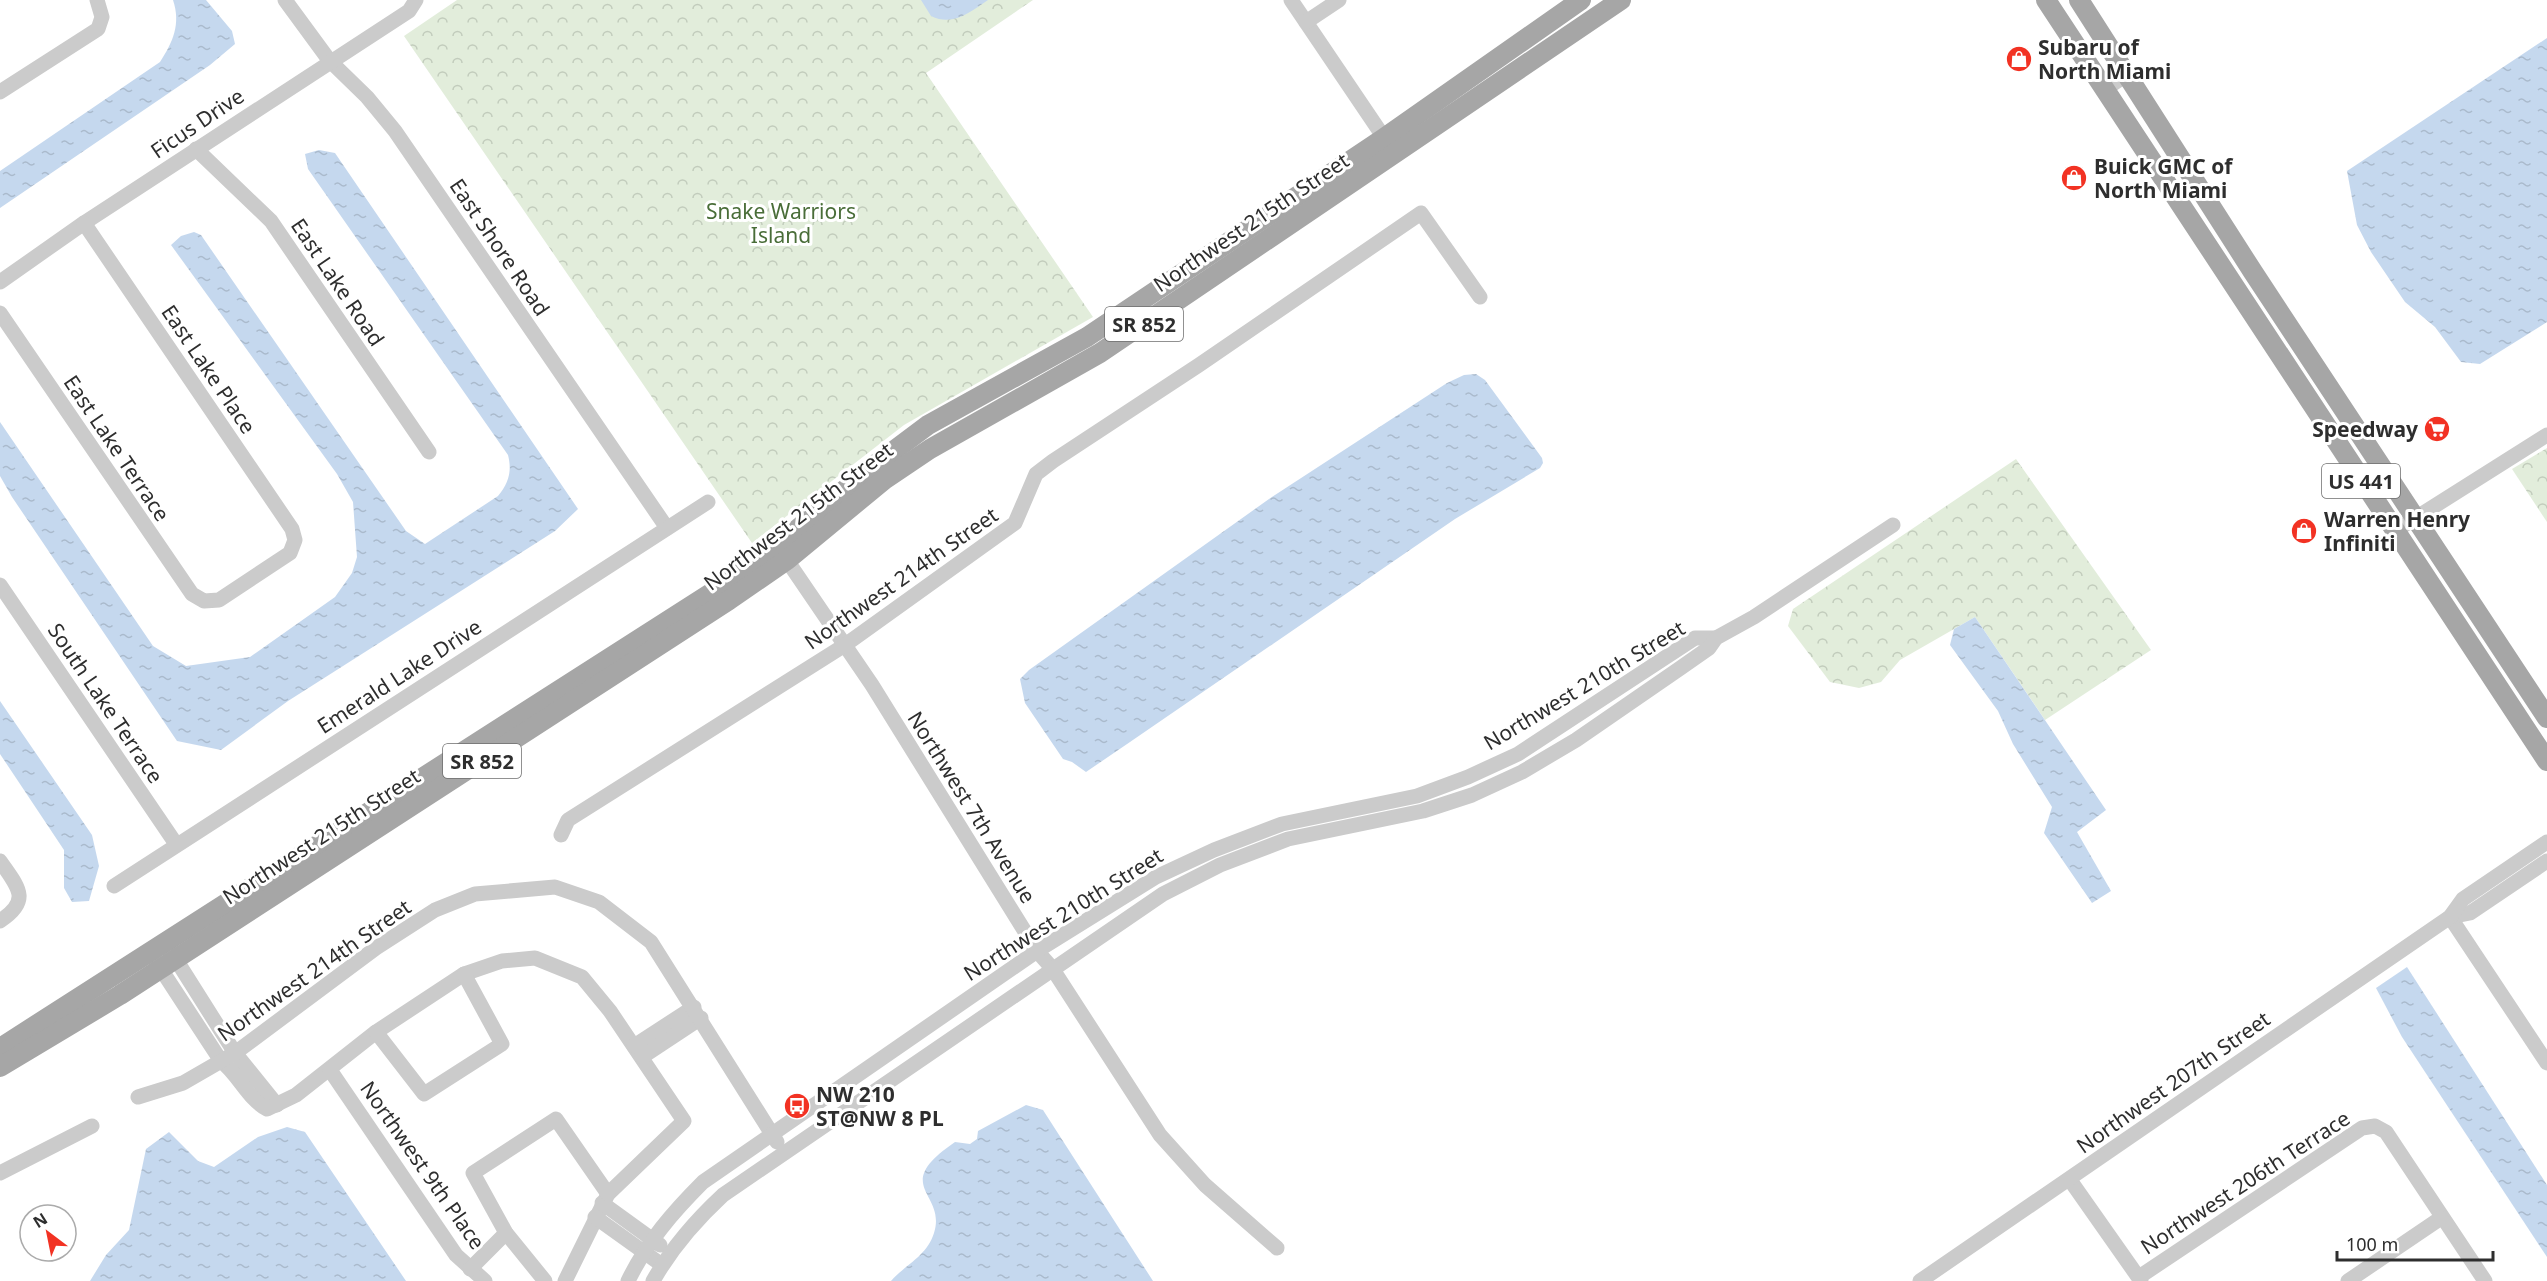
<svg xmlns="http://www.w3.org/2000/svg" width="2547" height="1281" viewBox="0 0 2547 1281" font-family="'Noto Sans',sans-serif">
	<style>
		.forest { fill: url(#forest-crowns) }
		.water { fill: url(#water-ripples) }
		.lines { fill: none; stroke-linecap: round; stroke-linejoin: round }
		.minor { stroke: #cbcbcb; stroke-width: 15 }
		.major { stroke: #a6a6a6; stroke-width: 20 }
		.labels { text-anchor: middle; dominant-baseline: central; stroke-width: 6; stroke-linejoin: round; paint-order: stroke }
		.shield { fill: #fff; stroke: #6d6d6d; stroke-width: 1.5 }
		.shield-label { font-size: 20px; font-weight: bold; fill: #2e2e2e }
		.poi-label { font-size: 21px; font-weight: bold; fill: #2e2e2e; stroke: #fff; text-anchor: start }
		.street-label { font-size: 21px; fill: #2e2e2e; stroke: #fff }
		.park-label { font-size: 21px; fill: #496d38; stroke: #fff }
	</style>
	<defs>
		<pattern id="forest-crowns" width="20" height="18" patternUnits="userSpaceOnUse" patternTransform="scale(1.5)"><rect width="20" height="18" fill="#e2eddb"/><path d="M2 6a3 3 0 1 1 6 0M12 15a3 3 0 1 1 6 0" fill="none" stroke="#c2ccbc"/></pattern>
		<pattern id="water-ripples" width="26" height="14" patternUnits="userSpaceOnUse" patternTransform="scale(1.5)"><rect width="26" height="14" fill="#c5d8ee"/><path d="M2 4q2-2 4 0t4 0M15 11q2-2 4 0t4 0" fill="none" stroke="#aabacc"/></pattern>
	</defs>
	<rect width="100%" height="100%" fill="#fff"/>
	<g class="forest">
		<polygon points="457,0 1033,0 926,73 1093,317 904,425 752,543 404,36"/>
		<polygon points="2547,448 2547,522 2512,469"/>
		<polygon points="2016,459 2151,650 2045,720 1975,617 1900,660 1881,682 1859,688 1830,682 1788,626 1793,609"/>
	</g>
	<g class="water">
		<path d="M173,0H206L232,31L235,44L210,65L0,208V171L160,62C173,42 181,24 173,0Z"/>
		<path d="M921,0H988C970,12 953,27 931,16Z"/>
		<polygon points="2547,38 2547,322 2480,364 2461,362 2435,327 2405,302 2371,252 2357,225 2347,171"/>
		<path d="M319,150L335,153L578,509L555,531L288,701L221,750L177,741L12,497L0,476V422L153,646L186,666L250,657L335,597L352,573L357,557L353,502L337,474L171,245L181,236L194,232L201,235L406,531L425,544L498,496C509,483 512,471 508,455L308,169L305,154Z"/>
		<polygon points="1476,374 1485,380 1542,458 1543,463 1540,468 1455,519 1130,742 1086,772 1072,762 1063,759 1025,703 1020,679 1029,670 1269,499 1447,383 1464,375"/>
		<polygon points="1975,617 2106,810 2077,832 2111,891 2092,903 2044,833 2052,807 2013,744 1998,711 1950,645 1954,629"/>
		<polygon points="0,701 92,835 99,866 89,901 72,902 64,888 64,850 0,754"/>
		<polygon points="2407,967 2547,1185 2547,1257 2402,1037 2376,988"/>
		<path d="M1026,1105L1043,1110L1153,1281H891C905,1265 927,1256 934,1233C947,1192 889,1187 955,1142L970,1144L977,1139L978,1131Z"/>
		<polygon points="287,1127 305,1132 406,1281 90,1281 106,1255 129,1230 146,1149 169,1132 198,1161 214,1167 258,1137"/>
	</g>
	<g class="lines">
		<g class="minor">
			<polyline points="285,0 329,60 367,97 395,131 667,528"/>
			<polyline points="1291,0 1389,145"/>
			<polyline points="1306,22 1339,0"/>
			<polyline points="2104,90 2126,75"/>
			<polyline points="0,92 98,29 102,17 97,0"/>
			<polyline points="196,149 271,221 429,452"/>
			<polyline points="0,282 84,223 409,11 416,0"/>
			<polyline points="0,313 192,594 204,601 219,600 290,553 295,540 292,529 84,223"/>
			<polyline points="2395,531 2547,435"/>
			<polyline points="782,553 872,685 1037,951 1052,968 1160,1135 1205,1185 1277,1248"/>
			<polyline points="0,585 176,844"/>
			<polyline points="561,835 568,820 845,645 1015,523 1036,474 1053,461 1199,365 1421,213 1480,297"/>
			<path d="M0,861C18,887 32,900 0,921"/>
			<polyline points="114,886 708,502"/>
			<polyline points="2450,917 2547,1063"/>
			<polyline points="2450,917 2470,913 2547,861"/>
			<polyline points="170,950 235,1053 277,1105"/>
			<path d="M155,960L221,1061C238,1074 249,1100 267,1109L296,1095L376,1032L464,974L502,961L535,958L582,977L610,1011L684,1121L608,1194L565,1281"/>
			<polyline points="376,1032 424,1094 502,1044 464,974"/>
			<polyline points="634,1046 694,1007"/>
			<polyline points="642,1057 701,1018"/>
			<polyline points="330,1070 456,1255 485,1281"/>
			<polyline points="138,1097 183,1083 235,1053 376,948 435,910 475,894 555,887 599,902 651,942 777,1142"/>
			<polyline points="0,1173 92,1126"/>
			<polyline points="2070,1180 2141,1281"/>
			<polyline points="602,1203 660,1245"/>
			<polyline points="595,1217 662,1265"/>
			<polyline points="470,1269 506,1233"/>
			<polyline points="2139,1277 2362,1128 2375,1126 2386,1132 2485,1281"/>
			<polyline points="545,1281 506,1233 473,1173 556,1119 608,1194"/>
			<path d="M628,1281C647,1242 673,1212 703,1182L1037,951L1156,877L1214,850L1282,824L1417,796L1468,777L1518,754L1695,638H1716"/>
			<path d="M653,1281C672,1247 695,1221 723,1195L1163,894L1220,865L1288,839L1423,811L1472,795L1522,772L1576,740L1679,669L1709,648L1716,638L1754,617L1893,525"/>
			<polyline points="1920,1281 2450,917 2463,899 2547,842"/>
			<polyline points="2348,1281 2441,1218"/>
		</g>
		<g class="major">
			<polyline points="2046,0 2547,761"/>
			<polyline points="2079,0 2253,272 2547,718"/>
			<polyline points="0,1048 719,588 777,546 876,464 928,425 1087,337 1384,138 1581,0"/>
			<polyline points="0,1067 120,995 729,600 787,560 884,480 930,449 1100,353 1621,0"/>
		</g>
	</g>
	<defs>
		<g id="shop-disc" transform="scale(1.35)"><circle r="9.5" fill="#f23223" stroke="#fff"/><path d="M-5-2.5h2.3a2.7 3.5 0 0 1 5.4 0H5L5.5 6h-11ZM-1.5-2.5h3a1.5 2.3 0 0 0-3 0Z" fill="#fff"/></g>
		<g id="supermarket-disc" transform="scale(1.35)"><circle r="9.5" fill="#f23223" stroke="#fff"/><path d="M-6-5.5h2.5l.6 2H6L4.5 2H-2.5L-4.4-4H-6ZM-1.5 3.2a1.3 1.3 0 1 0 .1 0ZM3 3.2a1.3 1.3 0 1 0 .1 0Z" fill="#fff"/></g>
		<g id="bus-disc" transform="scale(1.35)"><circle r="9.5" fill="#f23223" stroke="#fff"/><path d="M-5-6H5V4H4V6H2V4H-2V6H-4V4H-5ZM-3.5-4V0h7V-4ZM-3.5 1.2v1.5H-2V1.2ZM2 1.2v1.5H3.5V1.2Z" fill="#fff"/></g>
	</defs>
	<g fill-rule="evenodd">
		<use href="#shop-disc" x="2019" y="59"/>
		<use href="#shop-disc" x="2074" y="178"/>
		<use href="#supermarket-disc" x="2437" y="429"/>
		<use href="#shop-disc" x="2304" y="531"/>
		<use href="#bus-disc" x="797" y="1106"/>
	</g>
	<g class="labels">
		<g class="shield">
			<rect x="1105" y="307" width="78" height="34" rx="4.5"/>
			<rect x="2322" y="464" width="78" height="34" rx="4.5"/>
			<rect x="443" y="744" width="78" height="34" rx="4.5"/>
		</g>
		<g class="shield-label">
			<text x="1144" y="324">SR 852</text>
			<text x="2361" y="481">US 441</text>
			<text x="482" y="761">SR 852</text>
		</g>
		<g class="poi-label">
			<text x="2038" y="47">Subaru of<tspan x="2038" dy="24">North Miami</tspan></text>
			<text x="2094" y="166">Buick GMC of<tspan x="2094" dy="24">North Miami</tspan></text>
			<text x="2418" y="429" text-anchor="end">Speedway</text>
			<text x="2324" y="519">Warren Henry<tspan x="2324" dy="24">Infiniti</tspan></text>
			<text x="816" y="1094">NW 210<tspan x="816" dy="24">ST@NW 8 PL</tspan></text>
		</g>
		<g class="street-label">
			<text transform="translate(197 123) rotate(-34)">Ficus Drive</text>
			<text transform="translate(1251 222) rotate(-34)">Northwest 215th Street</text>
			<text transform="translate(500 247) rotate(56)">East Shore Road</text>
			<text transform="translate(338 282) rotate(56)">East Lake Road</text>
			<text transform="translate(209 369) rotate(56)">East Lake Place</text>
			<text transform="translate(117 448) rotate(56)">East Lake Terrace</text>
			<text transform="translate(798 516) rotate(-37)">Northwest 215th Street</text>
			<text transform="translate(901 578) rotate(-35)">Northwest 214th Street</text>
			<text transform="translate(399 676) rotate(-33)">Emerald Lake Drive</text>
			<text transform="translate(1584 685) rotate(-31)">Northwest 210th Street</text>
			<text transform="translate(106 703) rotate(56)">South Lake Terrace</text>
			<text transform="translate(972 807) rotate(58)">Northwest 7th Avenue</text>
			<text transform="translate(321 836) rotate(-33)">Northwest 215th Street</text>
			<text transform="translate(1063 914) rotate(-32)">Northwest 210th Street</text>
			<text transform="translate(314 970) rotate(-35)">Northwest 214th Street</text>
			<text transform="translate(2173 1082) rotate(-35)">Northwest 207th Street</text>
			<text transform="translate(423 1165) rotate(55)">Northwest 9th Place</text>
			<text transform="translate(2245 1182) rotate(-33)">Northwest 206th Terrace</text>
		</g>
		<g class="park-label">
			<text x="781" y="211">Snake Warriors<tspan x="781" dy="24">Island</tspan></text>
		</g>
	</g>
	<g transform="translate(48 1233) rotate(328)"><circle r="28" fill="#ffffff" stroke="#ababab" stroke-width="1.5"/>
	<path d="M0-4.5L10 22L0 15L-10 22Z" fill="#f23223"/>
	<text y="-9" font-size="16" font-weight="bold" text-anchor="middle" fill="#2e2e2e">N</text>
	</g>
	<path d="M2337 1251v9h156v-9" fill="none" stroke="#2e2e2e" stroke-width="3"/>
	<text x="2346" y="1251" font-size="18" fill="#2e2e2e" stroke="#ffffff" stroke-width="4.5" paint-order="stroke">100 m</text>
</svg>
